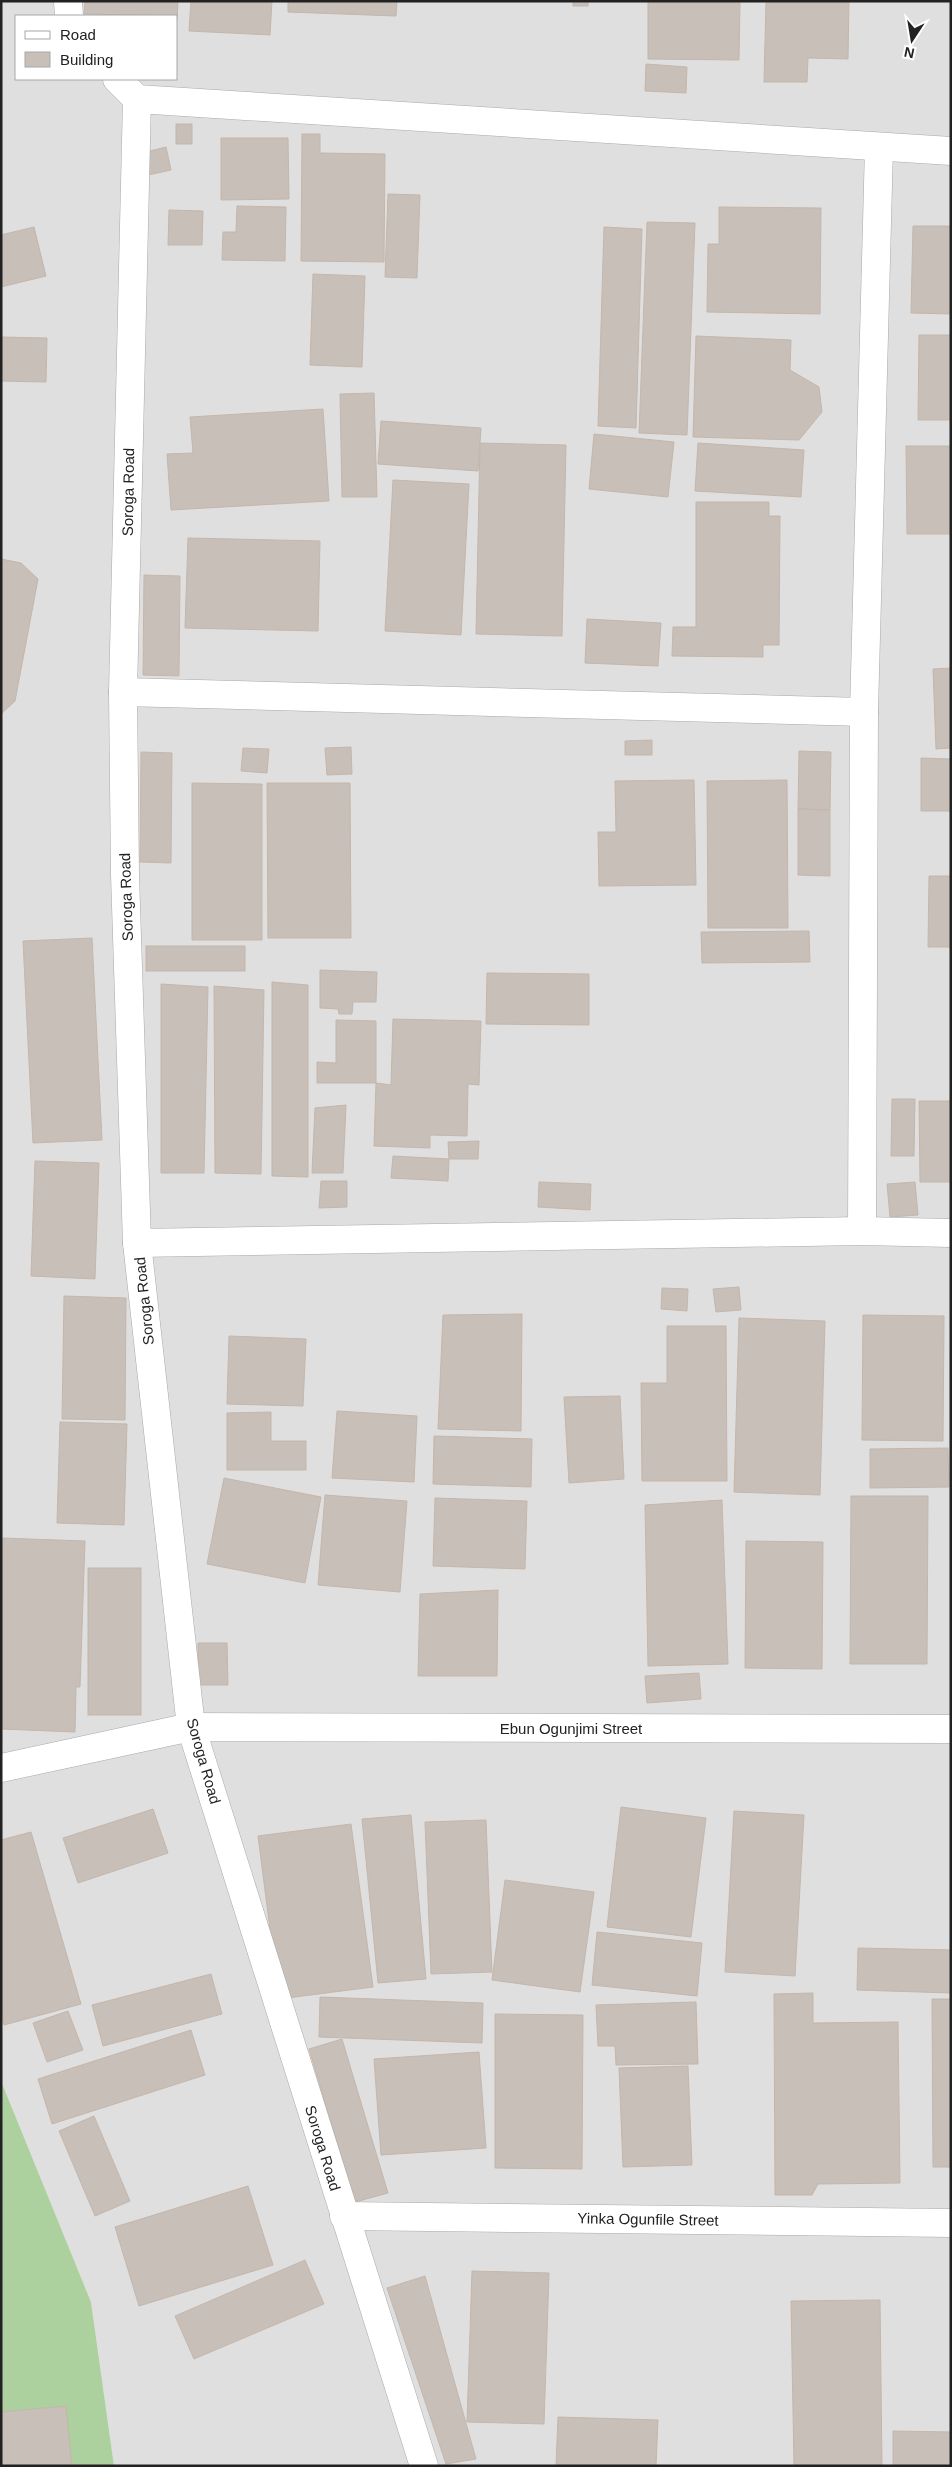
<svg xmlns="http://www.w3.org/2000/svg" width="952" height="2467" viewBox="0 0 952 2467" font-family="Arial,sans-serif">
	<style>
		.residential { fill: #e0dfdf; fill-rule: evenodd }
		.forest { fill: #add19e }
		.building { fill: #c7bfb8; stroke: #c4b6ab }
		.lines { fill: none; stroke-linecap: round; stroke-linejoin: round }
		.minor-casing { stroke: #a9a9a9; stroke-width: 29 }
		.minor { stroke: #fff; stroke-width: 28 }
		.labels { text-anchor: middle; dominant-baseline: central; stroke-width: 4; stroke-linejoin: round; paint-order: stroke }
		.street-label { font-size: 15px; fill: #222; stroke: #fff }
	</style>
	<rect width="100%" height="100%" fill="#f2efe9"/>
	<path class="residential" d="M1,1H951V2466H114L91,2302L1,2081ZM16,16H176V79H16Z"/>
	<polygon class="forest" points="1,2081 91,2302 114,2466 1,2466"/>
	<g class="building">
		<polygon points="85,1 178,1 177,20 176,16 84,14"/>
		<polygon points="191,1 272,1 270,35 189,31"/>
		<polygon points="288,1 397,1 396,16 288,12"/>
		<rect x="573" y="1" width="15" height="5"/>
		<polygon points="648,1 740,1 739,60 648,59"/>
		<polygon points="766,1 849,1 848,59 808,58 807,82 764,82"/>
		<polygon points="646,64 687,67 686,93 645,91"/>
		<rect x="176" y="124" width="16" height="20"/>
		<polygon points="302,134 320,134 320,153 385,154 384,262 301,261"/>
		<polygon points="221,138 288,138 289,199 221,200"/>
		<polygon points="166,147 171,170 148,175 142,153"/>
		<polygon points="388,194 420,195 417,278 385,277"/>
		<polygon points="237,206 286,207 285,261 222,260 223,232 236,232"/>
		<polygon points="719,207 821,208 820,314 707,312 708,244 719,244"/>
		<polygon points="169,210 203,211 202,245 168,245"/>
		<polygon points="647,222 695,223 687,435 639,433"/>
		<polygon points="913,226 951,226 951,314 911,313"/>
		<polygon points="34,227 46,276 1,287 1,235"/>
		<polygon points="604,227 642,229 636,428 598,426"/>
		<polygon points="313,274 365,276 362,367 310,365"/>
		<polygon points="919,335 951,335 951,420 918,420"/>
		<polygon points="696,336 791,340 790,370 819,387 822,412 799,440 693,437"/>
		<polygon points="1,337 47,338 46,382 1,381"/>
		<polygon points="374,393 377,497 342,497 340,394"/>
		<polygon points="323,409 329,501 171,510 167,454 193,453 190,417"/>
		<polygon points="381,421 481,428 478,471 378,464"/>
		<polygon points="594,434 674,442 668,497 589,489"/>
		<polygon points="480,443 566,445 562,636 476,634"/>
		<polygon points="698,443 804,450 801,497 695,491"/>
		<polygon points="906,446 951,446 951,534 907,534"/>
		<polygon points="393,480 469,484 461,635 385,631"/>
		<polygon points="696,502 769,502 769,516 780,516 779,645 763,645 763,657 672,656 673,627 696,627"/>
		<polygon points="188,538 320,541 318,631 185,628"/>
		<polygon points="1,559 21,563 38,579 15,701 1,714"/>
		<polygon points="144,575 180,576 179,676 143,675"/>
		<polygon points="587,619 661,623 658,666 585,663"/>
		<polygon points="951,668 951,748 936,749 933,669"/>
		<polygon points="652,740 652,755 625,755 625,741"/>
		<polygon points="351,747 352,774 327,775 325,748"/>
		<polygon points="243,748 269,749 267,773 241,771"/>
		<polygon points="799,751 831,752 830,810 798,809"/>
		<polygon points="141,752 172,753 171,863 140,862"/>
		<polygon points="921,758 951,759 951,811 921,811"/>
		<polygon points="694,780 696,885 599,886 598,832 616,832 615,781"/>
		<polygon points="787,780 788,928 708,928 707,781"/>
		<polygon points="192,783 262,784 262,940 192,940"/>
		<polygon points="267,783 350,783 351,938 268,938"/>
		<polygon points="798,809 830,810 830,876 798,875"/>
		<polygon points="929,876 951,876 951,947 928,947"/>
		<polygon points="809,931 810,962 702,963 701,932"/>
		<polygon points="92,938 102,1140 33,1143 23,941"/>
		<rect x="146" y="946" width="99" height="25"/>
		<polygon points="320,970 377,972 376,1002 353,1002 352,1014 339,1014 338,1009 320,1008"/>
		<polygon points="487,973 589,974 589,1025 486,1024"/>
		<polygon points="272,982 308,985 308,1177 272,1176"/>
		<polygon points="161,984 208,987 204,1173 161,1173"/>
		<polygon points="214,986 264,990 261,1174 215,1173"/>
		<polygon points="393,1019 481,1021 479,1085 468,1084 467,1136 430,1135 430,1148 374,1146 376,1083 391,1085"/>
		<polygon points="336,1020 376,1021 376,1083 317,1083 317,1062 336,1063"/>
		<polygon points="892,1099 915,1099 914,1156 891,1156"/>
		<polygon points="919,1101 951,1101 951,1182 920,1182"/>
		<polygon points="346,1105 343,1173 312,1173 315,1108"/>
		<polygon points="479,1141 478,1159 449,1159 448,1142"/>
		<polygon points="393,1156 449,1159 448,1181 391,1178"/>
		<polygon points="35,1161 99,1163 95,1279 31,1276"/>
		<polygon points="321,1181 347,1181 347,1207 319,1208"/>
		<polygon points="539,1182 591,1184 590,1210 538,1207"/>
		<polygon points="915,1182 918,1215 890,1217 887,1184"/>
		<polygon points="739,1287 741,1310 716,1312 713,1289"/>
		<polygon points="662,1288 688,1289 687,1311 661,1309"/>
		<polygon points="64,1296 126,1298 125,1420 62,1419"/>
		<polygon points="522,1314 521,1431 438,1429 443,1315"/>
		<polygon points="863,1315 944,1316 943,1441 862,1440"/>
		<polygon points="739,1318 825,1321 820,1495 734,1492"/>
		<polygon points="667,1326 726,1326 727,1481 642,1481 641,1383 667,1383"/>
		<polygon points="229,1336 306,1339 303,1406 227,1404"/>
		<polygon points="620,1396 624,1479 569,1483 564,1397"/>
		<polygon points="337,1411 417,1416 414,1482 332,1478"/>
		<polygon points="271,1412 271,1441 306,1441 306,1470 227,1470 227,1413"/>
		<polygon points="60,1422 127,1424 124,1525 57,1523"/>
		<polygon points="434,1436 532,1439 531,1487 433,1484"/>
		<polygon points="948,1448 949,1487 870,1488 870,1449"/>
		<polygon points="224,1478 321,1497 305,1583 207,1564"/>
		<polygon points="325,1495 407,1501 400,1592 318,1585"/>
		<polygon points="851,1496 928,1496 927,1664 850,1664"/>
		<polygon points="435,1498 527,1501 525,1569 433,1566"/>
		<polygon points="722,1500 728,1664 648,1666 645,1505"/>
		<polygon points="1,1538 85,1541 80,1687 76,1687 75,1732 1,1729"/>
		<polygon points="746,1541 823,1542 822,1669 745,1668"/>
		<rect x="88" y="1568" width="53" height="147"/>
		<polygon points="498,1590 497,1676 418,1676 420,1594"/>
		<polygon points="198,1643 227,1643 228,1685 198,1685"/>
		<polygon points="699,1673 701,1699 647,1703 645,1676"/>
		<polygon points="621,1807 706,1818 691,1937 607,1927"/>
		<polygon points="153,1809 168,1853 78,1883 63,1838"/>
		<polygon points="734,1811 804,1815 795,1976 725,1972"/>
		<polygon points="411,1815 426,1979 378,1983 362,1819"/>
		<polygon points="486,1820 492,1972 431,1974 425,1822"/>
		<polygon points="351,1824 373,1987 279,1999 258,1836"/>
		<polygon points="31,1832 81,2004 4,2025 1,2015 1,1840"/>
		<polygon points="505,1880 594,1892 580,1992 492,1980"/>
		<polygon points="597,1932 702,1943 697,1996 592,1985"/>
		<polygon points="858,1948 951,1950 951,1993 857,1990"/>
		<polygon points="211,1974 222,2014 103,2046 92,2005"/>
		<polygon points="813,1993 813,2023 898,2022 900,2183 818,2184 812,2195 775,2195 774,1994"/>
		<polygon points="320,1997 483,2003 482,2043 319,2037"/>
		<polygon points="932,1999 951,1999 951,2167 933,2167"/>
		<polygon points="696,2002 698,2064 616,2065 615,2046 598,2046 596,2005"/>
		<polygon points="68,2011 83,2050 47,2062 33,2023"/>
		<polygon points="495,2014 583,2015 582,2169 495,2168"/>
		<polygon points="191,2030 205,2075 52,2124 38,2079"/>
		<polygon points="342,2039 388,2193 355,2202 309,2049"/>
		<polygon points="479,2052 486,2148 381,2155 374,2059"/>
		<polygon points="688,2066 692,2165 623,2167 619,2068"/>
		<polygon points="94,2116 130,2201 95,2216 59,2131"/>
		<polygon points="248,2186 273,2265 139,2306 115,2227"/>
		<polygon points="305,2260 324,2304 194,2359 175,2316"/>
		<polygon points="472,2271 549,2273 544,2424 467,2422"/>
		<polygon points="425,2276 476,2459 446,2464 387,2288"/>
		<polygon points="880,2300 882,2466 794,2466 791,2301"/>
		<polygon points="66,2406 72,2466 1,2466 1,2412"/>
		<polygon points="558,2417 658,2420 656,2466 556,2466"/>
		<polygon points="893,2431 951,2432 951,2466 893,2466"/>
	</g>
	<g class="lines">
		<g class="minor-casing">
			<g id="minor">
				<polyline points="68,1 69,16"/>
				<polyline points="117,79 137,99 951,151"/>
				<polyline points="137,99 123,692 125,875 137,1243 191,1727 424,2466"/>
				<polyline points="123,692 864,712"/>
				<polyline points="862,1231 864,712 879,147"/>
				<polyline points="137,1243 862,1231 951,1233"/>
				<polyline points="1,1768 191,1727 951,1729"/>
				<polyline points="344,2216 951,2223"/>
			</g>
		</g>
		<use href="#minor" class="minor"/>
	</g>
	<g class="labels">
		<g class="street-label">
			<text transform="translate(128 492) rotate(-89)">Soroga Road</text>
			<text transform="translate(126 897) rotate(-92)">Soroga Road</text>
			<text transform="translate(144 1301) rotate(-96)">Soroga Road</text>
			<text x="571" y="1728">Ebun Ogunjimi Street</text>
			<text transform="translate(204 1761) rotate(74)">Soroga Road</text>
			<text transform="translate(323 2148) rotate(73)">Soroga Road</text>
			<text transform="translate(648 2219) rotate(1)">Yinka Ogunfile Street</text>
		</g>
	</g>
	<rect width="952" height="2467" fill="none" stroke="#222222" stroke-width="5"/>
	<rect x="15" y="15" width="162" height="65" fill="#ffffff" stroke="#a7a7a7"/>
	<rect x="25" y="31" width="25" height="8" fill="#ffffff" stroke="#a7a7a7"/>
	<text x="60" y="40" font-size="15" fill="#222222">Road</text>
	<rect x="25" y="52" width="25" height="15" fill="#c7bfb8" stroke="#a7a7a7"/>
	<text x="60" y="65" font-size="15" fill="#222222">Building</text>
	<g transform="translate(912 40) rotate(192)" stroke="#ffffff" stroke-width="4" paint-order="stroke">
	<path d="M0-4L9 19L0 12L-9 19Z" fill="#222222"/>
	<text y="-8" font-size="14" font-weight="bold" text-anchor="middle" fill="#222222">N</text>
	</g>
</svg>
